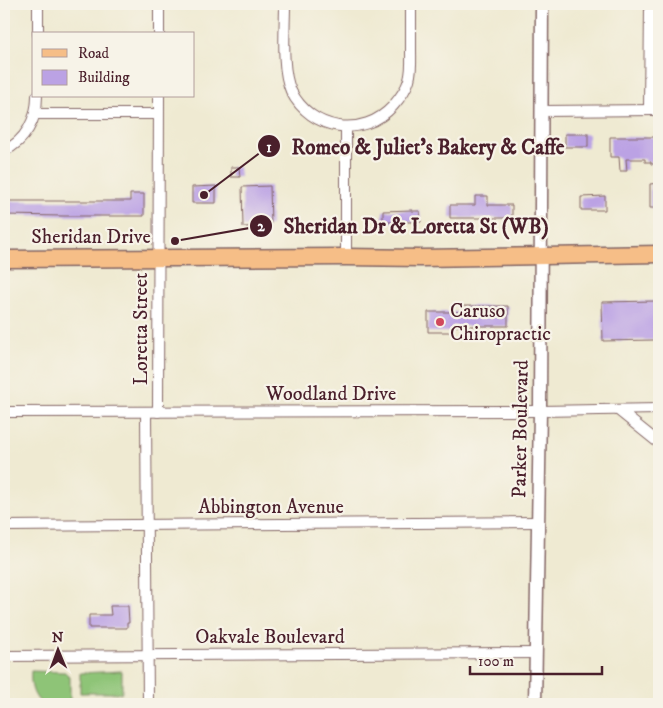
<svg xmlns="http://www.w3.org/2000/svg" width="663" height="708" viewBox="0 0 663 708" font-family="'IM FELL DW Pica',serif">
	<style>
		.green { fill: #8ec477; stroke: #6c7251 }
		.building { fill: #bba2e4 }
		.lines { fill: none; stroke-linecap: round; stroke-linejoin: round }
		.minor-casing { stroke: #846665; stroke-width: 12 }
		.tertiary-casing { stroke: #846665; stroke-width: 15 }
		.primary-casing { stroke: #846665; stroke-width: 19 }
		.minor { stroke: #fff; stroke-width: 10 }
		.tertiary { stroke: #fff; stroke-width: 12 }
		.primary { stroke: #f6be87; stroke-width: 16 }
		.poi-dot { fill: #d1495b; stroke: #f7f3e8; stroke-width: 2 }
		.labels { text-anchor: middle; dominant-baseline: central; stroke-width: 4.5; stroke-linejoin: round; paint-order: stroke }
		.street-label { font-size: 20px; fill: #4a1f2b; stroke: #f7f3e8 }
		.poi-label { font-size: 20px; fill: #4a1f2b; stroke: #f7f3e8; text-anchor: start }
		.leader { fill: none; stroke: #4a1f2b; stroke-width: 2 }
		.callout-dot { fill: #4a1f2b; stroke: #f7f3e8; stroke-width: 2 }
		.mark-label { font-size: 15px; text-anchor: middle; font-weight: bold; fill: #fff }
		.callout-label { font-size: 21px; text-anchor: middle; font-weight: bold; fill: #4a1f2b; stroke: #f7f3e8; stroke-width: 4.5; stroke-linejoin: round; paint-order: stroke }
	</style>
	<rect width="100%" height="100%" fill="#f7f3e8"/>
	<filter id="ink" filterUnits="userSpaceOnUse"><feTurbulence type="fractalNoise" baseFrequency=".02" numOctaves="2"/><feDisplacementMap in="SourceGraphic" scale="10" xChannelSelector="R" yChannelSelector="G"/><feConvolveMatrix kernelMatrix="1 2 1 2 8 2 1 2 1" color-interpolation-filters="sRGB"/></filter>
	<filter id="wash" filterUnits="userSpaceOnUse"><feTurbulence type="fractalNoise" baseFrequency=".0096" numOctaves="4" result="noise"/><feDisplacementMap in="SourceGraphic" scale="20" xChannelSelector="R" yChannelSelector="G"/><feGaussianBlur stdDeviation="1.12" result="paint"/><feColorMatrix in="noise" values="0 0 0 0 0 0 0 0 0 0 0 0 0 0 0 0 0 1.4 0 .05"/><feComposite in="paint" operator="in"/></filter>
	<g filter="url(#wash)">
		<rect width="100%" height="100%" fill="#efead2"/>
		<g class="green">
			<path d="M31,671L65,672L70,677V704H42C32,695 30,684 31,671Z"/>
			<polygon points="122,671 122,693 80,693 80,684 81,682 80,679 80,673"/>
		</g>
		<g id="blocks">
			<g class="building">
				<rect x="565" y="134" width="23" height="13"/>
				<polygon points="610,137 657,137 658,164 651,164 651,162 645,162 645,159 626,159 627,171 620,171 619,157 610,157"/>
				<polygon points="231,167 239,167 240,177 231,177"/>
				<polygon points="659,183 659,208 650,208 650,184"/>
				<polygon points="216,186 216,203 192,203 192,187"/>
				<polygon points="270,186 271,226 243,227 242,187"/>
				<polygon points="130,194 144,194 144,216 63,216 4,215 4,201 130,201"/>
				<polygon points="475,196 488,196 488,205 512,205 512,218 450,218 450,205 475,205"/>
				<polygon points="605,196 605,210 581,210 581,197"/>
				<polygon points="412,210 412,211 420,211 421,222 383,222 383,211"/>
				<polygon points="655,301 656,324 659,324 659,333 653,340 603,341 602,302"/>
				<polygon points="463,306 508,306 508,326 452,326 452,332 428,332 428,312 463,312"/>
				<polygon points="110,606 128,606 129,623 127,623 127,628 89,628 89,615 111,615"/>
			</g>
		</g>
	</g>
	<g filter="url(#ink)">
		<use href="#blocks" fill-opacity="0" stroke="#846665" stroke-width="1"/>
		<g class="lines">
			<g class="minor-casing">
				<g id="minor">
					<path d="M285,4C285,29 281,69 291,91C311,131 363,139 393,106C400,98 406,90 409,80C412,70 411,59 411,50C411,34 411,19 411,4"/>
					<polyline points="38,34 38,4"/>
					<polyline points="159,34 159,4"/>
					<polyline points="649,110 650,4"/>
					<polyline points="541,111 659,110"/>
					<polyline points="35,114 158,114"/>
					<path d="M4,151C25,141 37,120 37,96"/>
					<polyline points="346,257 346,127"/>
					<polyline points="618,410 659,443"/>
					<polyline points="4,412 540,411 659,409"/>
					<polyline points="146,412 148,704"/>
					<polyline points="158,412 159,96"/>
					<polyline points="4,526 538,522"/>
					<polyline points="4,656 536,653"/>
				</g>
			</g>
			<g class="tertiary-casing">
				<polyline id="tertiary" points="535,704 540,411 542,4"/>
			</g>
			<g class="primary-casing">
				<polyline id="primary" points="4,259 346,257 421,258 659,254"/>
			</g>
			<use href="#minor" class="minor"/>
			<use href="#tertiary" class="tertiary"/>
			<use href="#primary" class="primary"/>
		</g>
	</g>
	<circle class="poi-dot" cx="440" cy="322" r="5"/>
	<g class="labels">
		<g class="street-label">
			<text x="91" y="237">Sheridan Drive</text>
			<text transform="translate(141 329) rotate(-90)">Loretta Street</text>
			<text x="331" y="394">Woodland Drive</text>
			<text transform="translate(521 429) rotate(-89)">Parker Boulevard</text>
			<text x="271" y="507">Abbington Avenue</text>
			<text x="270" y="637">Oakvale Boulevard</text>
		</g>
		<g class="poi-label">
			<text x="450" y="311">Caruso<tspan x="450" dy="23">Chiropractic</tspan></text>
		</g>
	</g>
	<path class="leader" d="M204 195L269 146M175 241L261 226"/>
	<g class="callout-dot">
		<circle cx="204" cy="195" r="5"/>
		<circle cx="175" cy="241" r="5"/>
		<circle cx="269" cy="146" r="12"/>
		<circle cx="261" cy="226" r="12"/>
	</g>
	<g class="mark-label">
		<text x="269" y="152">1</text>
		<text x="261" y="231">2</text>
	</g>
	<g class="callout-label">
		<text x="428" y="154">Romeo &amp; Juliet's Bakery &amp; Caffe</text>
		<text x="416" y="233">Sheridan Dr &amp; Loretta St (WB)</text>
	</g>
	<rect width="663" height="708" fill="none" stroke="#f7f3e8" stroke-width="20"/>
	<rect x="32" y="32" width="162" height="65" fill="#f7f3e8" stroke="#b29e9c"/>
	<rect x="42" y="49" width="25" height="8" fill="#f6be87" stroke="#b29e9c"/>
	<text x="78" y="58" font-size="15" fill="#4a1f2b">Road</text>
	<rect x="42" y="70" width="25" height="15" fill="#bba2e4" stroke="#b29e9c"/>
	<text x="78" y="82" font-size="15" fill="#4a1f2b">Building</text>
	<g transform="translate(58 650) rotate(359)" stroke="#f7f3e8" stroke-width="4" paint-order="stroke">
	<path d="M0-4L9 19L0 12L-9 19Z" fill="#4a1f2b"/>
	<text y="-8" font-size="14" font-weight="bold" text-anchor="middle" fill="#4a1f2b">N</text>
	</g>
	<path d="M470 666v8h132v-8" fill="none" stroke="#4a1f2b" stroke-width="2.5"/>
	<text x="478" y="666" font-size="15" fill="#4a1f2b" stroke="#f7f3e8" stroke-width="4" paint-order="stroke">100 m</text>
</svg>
